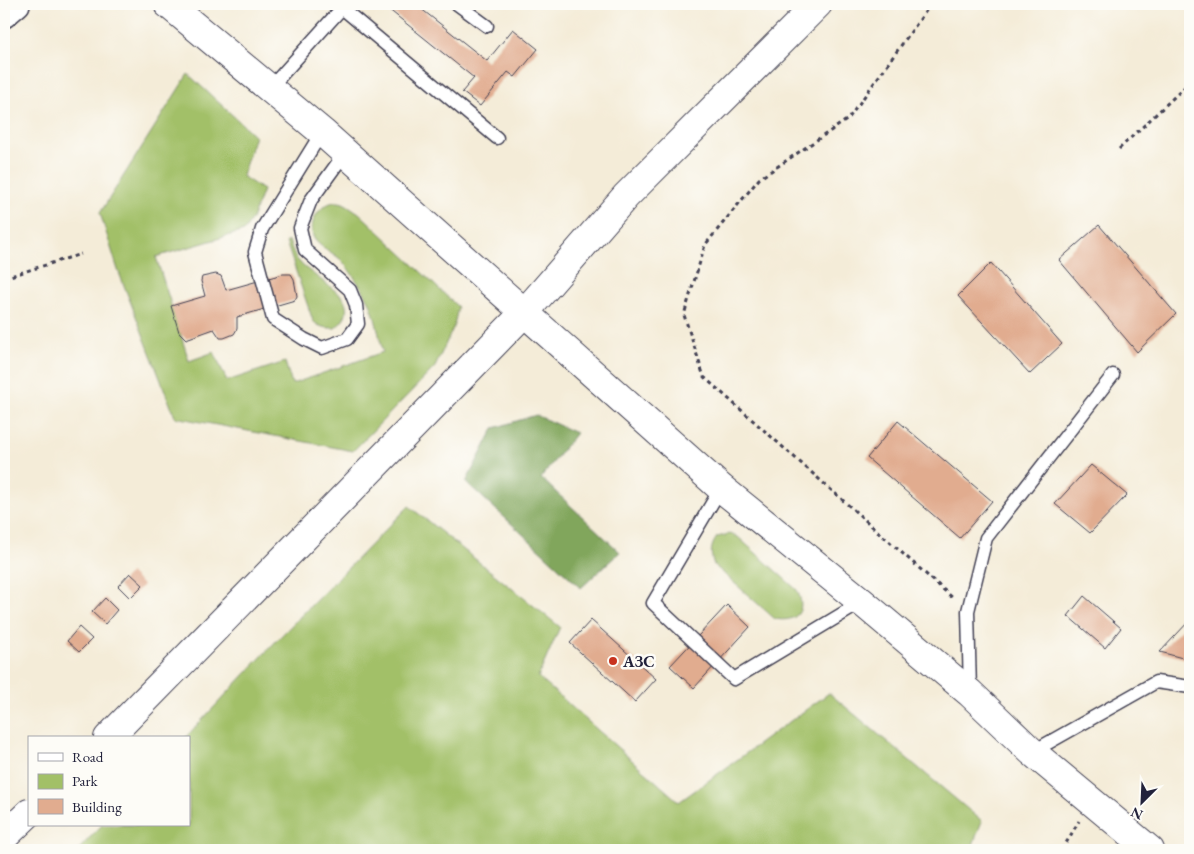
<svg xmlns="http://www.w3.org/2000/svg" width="1194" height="854" viewBox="0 0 1194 854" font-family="'EB Garamond',serif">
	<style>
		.green { fill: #a2c067; stroke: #627151 }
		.forest { fill: #81a65c; stroke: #52644c }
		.building { fill: #e1ac8f }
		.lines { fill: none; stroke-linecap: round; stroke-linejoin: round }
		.service-casing { stroke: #424053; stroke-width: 15 }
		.minor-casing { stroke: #424053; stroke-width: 28 }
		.primary-casing { stroke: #424053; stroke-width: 30 }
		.path { stroke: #424053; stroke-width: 3; stroke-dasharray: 4 4; stroke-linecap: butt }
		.service { stroke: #fff; stroke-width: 12 }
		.minor { stroke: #fff; stroke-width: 25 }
		.primary { stroke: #fff; stroke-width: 28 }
		.poi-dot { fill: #c8321e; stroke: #fdfcf7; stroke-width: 2 }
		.labels { text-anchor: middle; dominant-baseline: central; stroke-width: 5; stroke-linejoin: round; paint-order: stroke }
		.poi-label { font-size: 16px; font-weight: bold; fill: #22223b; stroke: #fdfcf7; text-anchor: start }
	</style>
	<rect width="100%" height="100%" fill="#fdfcf7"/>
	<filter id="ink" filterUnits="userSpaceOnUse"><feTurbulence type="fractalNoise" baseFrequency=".02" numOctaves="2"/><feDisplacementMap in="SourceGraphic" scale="10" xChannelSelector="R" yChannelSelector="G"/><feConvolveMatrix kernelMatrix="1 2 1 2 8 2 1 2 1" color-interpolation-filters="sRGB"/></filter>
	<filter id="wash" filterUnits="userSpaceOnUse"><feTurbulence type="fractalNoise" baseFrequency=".0096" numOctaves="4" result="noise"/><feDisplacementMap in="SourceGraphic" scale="20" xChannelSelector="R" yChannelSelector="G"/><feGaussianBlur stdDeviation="1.12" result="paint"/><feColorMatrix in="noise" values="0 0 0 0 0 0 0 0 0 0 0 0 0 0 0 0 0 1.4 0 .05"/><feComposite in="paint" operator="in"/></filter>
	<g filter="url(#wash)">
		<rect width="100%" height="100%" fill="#f4ecd8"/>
		<g class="green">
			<path d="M188,74L255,136L242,176L263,190L252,219L244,231L156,257L189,361L214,352L227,381L285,362L292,384L383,352C379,336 376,318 370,303C366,294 349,269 343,262C335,253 322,249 315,240C304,224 324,196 343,203C348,205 354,210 359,213L458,307L454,326L435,367L353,451L175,417L118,270L100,213Z"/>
			<path d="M289,241L296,258L303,266L342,296C350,308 347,319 335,328C326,328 320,328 313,321L286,242Z"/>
			<polygon points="409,506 560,627 538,677 679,802 829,693 982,821 971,850 78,850 102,825 189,825 189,738 185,738 277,640"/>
			<path d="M730,534L738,537L797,590C807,611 797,623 775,619L714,565C710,554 710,547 717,537Z"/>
		</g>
		<polygon class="forest" points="536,415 576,433 541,478 620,552 581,588 466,482 494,428"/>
		<g id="blocks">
			<g class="building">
				<polygon points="382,4 415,4 487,61 513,29 538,49 515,77 508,72 480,106 462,92 474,78"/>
				<polygon points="1099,225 1176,314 1137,352 1059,260"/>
				<polygon points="991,263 1062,344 1030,374 958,296"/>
				<polygon points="216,274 221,276 226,290 283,274 291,274 294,279 297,296 295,300 237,317 237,329 234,334 224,338 220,338 214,329 186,339 179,332 171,306 205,296 201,281 202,277"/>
				<polygon points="898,421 992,501 960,538 867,458"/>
				<polygon points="1091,465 1127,495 1090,533 1055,504"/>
				<polygon points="130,573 143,585 130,598 118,586"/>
				<polygon points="1084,596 1121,628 1105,648 1068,616"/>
				<polygon points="105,598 117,610 105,624 92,612"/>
				<polygon points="727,605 750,627 694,688 670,666"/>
				<polygon points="591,620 656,679 635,702 570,643"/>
				<polygon points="1190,620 1190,660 1160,652"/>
				<polygon points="79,627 92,639 79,652 67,641"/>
			</g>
		</g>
	</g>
	<g filter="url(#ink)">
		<use href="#blocks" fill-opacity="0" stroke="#424053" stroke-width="1"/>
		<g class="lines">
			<g class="service-casing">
				<g id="service">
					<polyline points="457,4 487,26"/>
					<polyline points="269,89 342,8 497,138"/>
					<polyline points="322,132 262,229 255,252 273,319 304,339 322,348 347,339 358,324 356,305 350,290 305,250 300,228 311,200 345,153"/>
					<polyline points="721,488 653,603 734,679 862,602"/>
					<polyline points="970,691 968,611 986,538 1113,375"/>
					<polyline points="1032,752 1156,682 1190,687"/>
				</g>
			</g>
			<g class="minor-casing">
				<polyline id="minor" points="4,15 17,4"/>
			</g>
			<g class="primary-casing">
				<g id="primary">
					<polyline points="168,4 322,132 721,488 862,602 970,693 1032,752 1150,850"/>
					<polyline points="108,738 525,312 626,196 818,4"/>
					<polyline points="4,837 29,813"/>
				</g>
			</g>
			<g class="path">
				<polyline points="931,4 848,119 759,179 705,245 684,315 704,377 954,599"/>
				<polyline points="1119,149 1190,82"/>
				<polyline points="4,278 81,254"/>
				<polyline points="1062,850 1079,821"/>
			</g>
			<use href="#service" class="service"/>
			<use href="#minor" class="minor"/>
			<use href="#primary" class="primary"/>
		</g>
	</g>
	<circle class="poi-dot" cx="613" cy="661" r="5"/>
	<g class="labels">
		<g class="poi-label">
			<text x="623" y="661">АЗС</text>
		</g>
	</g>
	<rect width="1194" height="854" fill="none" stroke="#fdfcf7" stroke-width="20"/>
	<rect x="28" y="736" width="162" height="90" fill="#fdfcf7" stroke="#a5a5ac"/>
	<rect x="38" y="753" width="25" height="8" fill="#ffffff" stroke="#a5a5ac"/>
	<text x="72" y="762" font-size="15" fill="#22223b">Road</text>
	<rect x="38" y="774" width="25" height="15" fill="#a2c067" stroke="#a5a5ac"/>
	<text x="72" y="786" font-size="15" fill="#22223b">Park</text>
	<rect x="38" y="799" width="25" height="15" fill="#e1ac8f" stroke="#a5a5ac"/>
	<text x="72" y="812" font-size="15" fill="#22223b">Building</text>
	<g transform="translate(1142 802) rotate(204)" stroke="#fdfcf7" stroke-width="4" paint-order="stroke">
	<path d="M0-4L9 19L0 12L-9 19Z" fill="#22223b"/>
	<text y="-8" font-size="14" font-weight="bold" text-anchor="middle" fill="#22223b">N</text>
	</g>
</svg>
